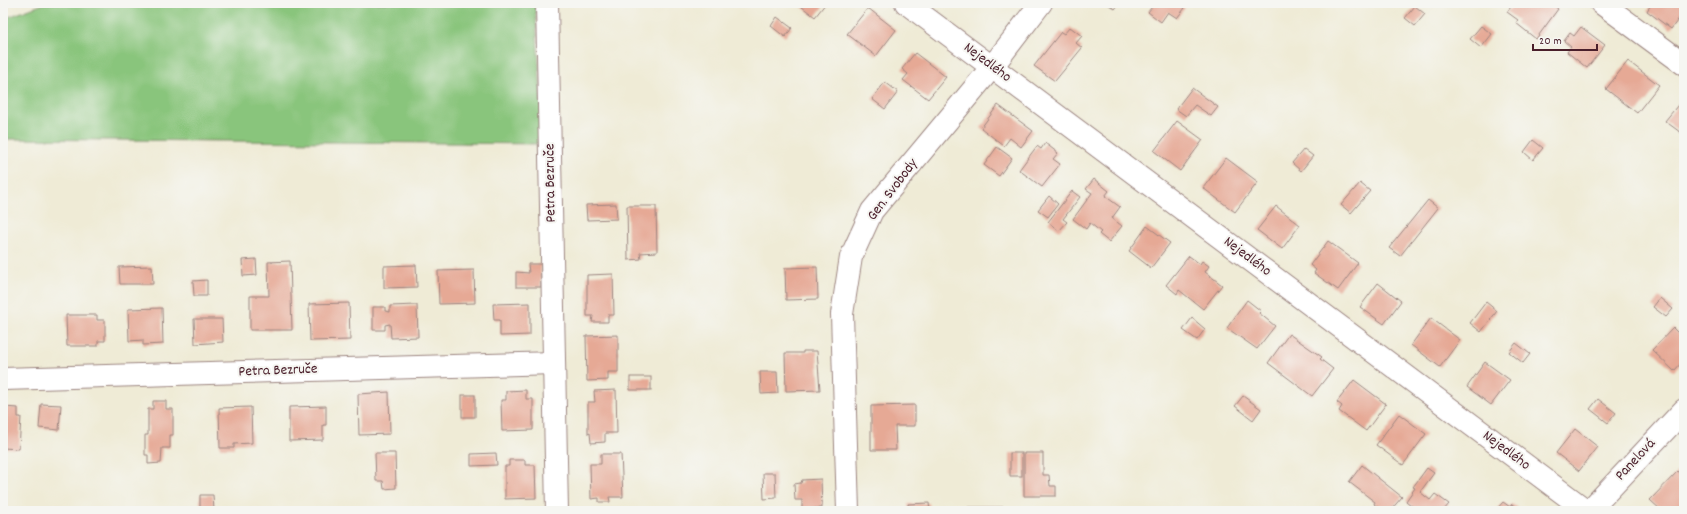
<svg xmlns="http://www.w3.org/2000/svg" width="1687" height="514" viewBox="0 0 1687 514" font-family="Dekko,sans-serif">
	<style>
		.green { fill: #89c57b; stroke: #6a7253 }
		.building { fill: #e6a995 }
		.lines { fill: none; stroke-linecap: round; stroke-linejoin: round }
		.minor-casing { stroke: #9c8580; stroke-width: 24 }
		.minor { stroke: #fff; stroke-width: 22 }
		.labels { text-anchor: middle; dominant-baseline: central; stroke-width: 4; stroke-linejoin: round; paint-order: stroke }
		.street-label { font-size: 15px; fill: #4a1f2b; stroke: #f6f6f2 }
	</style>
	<rect width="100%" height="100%" fill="#f6f6f2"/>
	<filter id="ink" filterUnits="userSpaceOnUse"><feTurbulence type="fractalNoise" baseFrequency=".025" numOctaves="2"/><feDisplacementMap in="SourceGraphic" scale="8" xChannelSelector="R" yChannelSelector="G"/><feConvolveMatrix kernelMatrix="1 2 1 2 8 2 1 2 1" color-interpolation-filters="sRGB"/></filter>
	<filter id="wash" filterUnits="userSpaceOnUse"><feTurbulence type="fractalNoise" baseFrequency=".012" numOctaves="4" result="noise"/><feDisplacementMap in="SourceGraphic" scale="16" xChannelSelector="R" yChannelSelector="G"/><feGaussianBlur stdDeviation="0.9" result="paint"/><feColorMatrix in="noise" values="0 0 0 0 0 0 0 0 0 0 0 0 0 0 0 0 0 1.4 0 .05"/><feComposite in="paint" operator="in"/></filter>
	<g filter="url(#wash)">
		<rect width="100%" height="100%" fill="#efebd6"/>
		<polygon class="green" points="46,3 535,3 544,144 3,139 3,19"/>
		<g id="blocks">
			<g class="building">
				<polygon points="797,3 826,3 815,17"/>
				<polygon points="1106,3 1120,3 1115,9"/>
				<polygon points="1155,3 1178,3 1185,8 1177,18 1168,12 1161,22 1148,12"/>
				<polygon points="1514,3 1551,3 1558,9 1536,39 1516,23 1518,20 1507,12"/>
				<polygon points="1652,3 1684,3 1684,12 1671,29 1647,11"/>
				<polygon points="1415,6 1425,14 1415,26 1405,18"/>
				<polygon points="868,8 896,30 876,56 847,34"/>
				<polygon points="777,17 792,28 785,37 771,26"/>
				<polygon points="1481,26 1492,34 1481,48 1470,39"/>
				<polygon points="1070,27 1082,36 1076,43 1082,48 1055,81 1034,66 1061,32 1064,34"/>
				<polygon points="1581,27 1605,45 1587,68 1567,52 1571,47 1564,41 1570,33 1574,36"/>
				<polygon points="915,53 946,77 928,99 903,80 908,74 902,69"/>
				<polygon points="1628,61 1659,85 1637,113 1606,89"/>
				<polygon points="885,82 898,92 885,109 872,99"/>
				<polygon points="1192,88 1218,107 1211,116 1195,105 1186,116 1176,109"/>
				<polygon points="1682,100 1684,101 1684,135 1665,121"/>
				<polygon points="998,105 1033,131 1021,147 1010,138 1004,146 981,128"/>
				<polygon points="1177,121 1203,140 1180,171 1154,151"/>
				<polygon points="1533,140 1543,148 1533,160 1524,152"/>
				<polygon points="1045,143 1058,153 1053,159 1060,164 1042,187 1019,170 1037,146 1041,149"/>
				<polygon points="997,147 1012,158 999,176 984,165"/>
				<polygon points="1304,149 1313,156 1301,171 1292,163"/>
				<polygon points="1226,158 1258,182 1235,212 1203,188"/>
				<polygon points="1094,179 1109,191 1105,196 1120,207 1112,218 1122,226 1109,242 1099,234 1101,232 1090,223 1086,229 1073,219 1092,193 1086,189"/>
				<polygon points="1360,183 1370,191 1351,213 1341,205"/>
				<polygon points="1072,191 1080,197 1063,219 1067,222 1059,231 1048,222"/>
				<polygon points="1049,196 1058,204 1048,217 1038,210"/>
				<polygon points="1428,200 1438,208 1400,256 1389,248"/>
				<polygon points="616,204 617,219 587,220 586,205"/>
				<polygon points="627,206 656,206 657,252 640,253 641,259 628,260"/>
				<polygon points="1276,206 1300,225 1282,249 1257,230"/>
				<polygon points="1147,226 1170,243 1151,268 1129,251"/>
				<polygon points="1328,241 1358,263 1338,290 1314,273 1316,270 1310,265"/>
				<polygon points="1189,256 1200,264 1202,261 1209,266 1205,272 1222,285 1203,309 1179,290 1177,294 1166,285"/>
				<polygon points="256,259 257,275 243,276 242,260"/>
				<polygon points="290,261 292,330 250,330 250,296 269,296 268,262"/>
				<polygon points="528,264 541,264 541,287 516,287 516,272 529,273"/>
				<polygon points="416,265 417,287 384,288 384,266"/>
				<polygon points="152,266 153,284 120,284 119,267"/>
				<polygon points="817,267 818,299 786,300 785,268"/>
				<polygon points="474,270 475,303 439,304 438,271"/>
				<polygon points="613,274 614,315 608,315 608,322 592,322 593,316 587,316 587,275"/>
				<polygon points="207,280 207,296 194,296 193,281"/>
				<polygon points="1378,283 1401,301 1384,324 1360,307"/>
				<polygon points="1660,298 1673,309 1666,317 1653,307"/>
				<polygon points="1247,300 1261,311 1259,313 1275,326 1257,349 1227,328"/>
				<polygon points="1486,302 1497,311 1481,332 1470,323"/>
				<polygon points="349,303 350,340 310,341 309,304"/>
				<polygon points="530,303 530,335 500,336 500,320 494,320 493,304"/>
				<polygon points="417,305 418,337 391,338 390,324 385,325 385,330 373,330 373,307 385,307 385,311 390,312 390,306"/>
				<polygon points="162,308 163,344 143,345 143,340 129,341 128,309"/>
				<polygon points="66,315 97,315 97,320 105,320 105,341 98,341 98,346 67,346"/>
				<polygon points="1192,318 1205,329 1197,340 1183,330"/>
				<polygon points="1431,318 1460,340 1440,367 1411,345"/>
				<polygon points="194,319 222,319 223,342 195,344"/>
				<polygon points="1673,328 1684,339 1684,360 1674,371 1652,350"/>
				<polygon points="1289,334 1322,357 1320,359 1333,369 1312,396 1268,363"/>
				<polygon points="618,335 618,372 608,372 608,380 587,381 586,336"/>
				<polygon points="1516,343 1530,354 1523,363 1509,352"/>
				<polygon points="803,351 817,351 820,390 786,391 785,353 803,353"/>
				<polygon points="1485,362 1510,380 1491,405 1467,387"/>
				<polygon points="760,372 777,372 778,393 761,394"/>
				<rect x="630" y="377" width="21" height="13"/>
				<polygon points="1354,380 1386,404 1366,431 1339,411 1342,406 1337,402"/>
				<polygon points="526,390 526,399 533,399 533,430 502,431 501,400 506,400 506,391"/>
				<polygon points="616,390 617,433 605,433 605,442 591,443 590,433 588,434 588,402 595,402 594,391"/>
				<polygon points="389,392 390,434 359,435 358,394"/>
				<rect x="462" y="395" width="13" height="22"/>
				<polygon points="1243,396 1261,409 1253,420 1235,406"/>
				<polygon points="1598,399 1616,413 1608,423 1590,409"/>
				<polygon points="153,401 166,401 166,409 173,409 173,435 170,435 170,448 162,448 161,463 148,464 148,455 145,455 145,435 148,435 148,409 153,409"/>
				<polygon points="41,404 61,405 59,430 39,428"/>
				<polygon points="915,405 915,426 895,426 896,450 871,450 871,406"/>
				<polygon points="326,406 326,425 323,425 323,440 289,441 289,407"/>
				<polygon points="3,407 18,408 18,417 21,417 19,449 3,448"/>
				<polygon points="251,407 252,443 234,444 234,448 220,448 219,408"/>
				<polygon points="1399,414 1426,434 1403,465 1376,445"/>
				<polygon points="1575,429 1598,447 1579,471 1556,453"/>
				<polygon points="375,453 395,453 396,488 384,489 383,481 376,481"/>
				<polygon points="496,453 497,465 471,466 471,454"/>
				<rect x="1010" y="453" width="12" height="23"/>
				<polygon points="1024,453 1043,453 1043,475 1049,475 1050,486 1056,486 1056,496 1024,496"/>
				<polygon points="601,454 621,454 623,497 609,497 610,502 599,502 599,498 591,499 590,464 601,464"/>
				<polygon points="509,460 525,460 525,465 535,465 536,498 505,499 505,466 509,466"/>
				<polygon points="1362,465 1402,497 1390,511 1382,511 1374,504 1375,502 1349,482"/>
				<polygon points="1427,468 1434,473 1420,492 1430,500 1435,494 1449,504 1443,511 1418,511 1406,501 1415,488 1413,487"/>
				<polygon points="1678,471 1684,477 1684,511 1662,511 1650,500"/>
				<polygon points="763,473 775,473 776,498 764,499"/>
				<polygon points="821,479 822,508 802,509 802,500 795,500 794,484 801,483 802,480"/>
				<polygon points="200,495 213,495 214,511 200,511"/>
				<polygon points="1503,502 1510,507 1512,504 1521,511 1495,511"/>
				<polygon points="929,503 930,511 909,511 908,504"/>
				<polygon points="968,507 1004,507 1004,511 967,511"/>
			</g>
		</g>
	</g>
	<g filter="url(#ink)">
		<use href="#blocks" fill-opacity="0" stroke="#9c8580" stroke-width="1"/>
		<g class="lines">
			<g class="minor-casing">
				<g id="minor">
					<polyline points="547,3 557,511"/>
					<polyline points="906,3 1587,511"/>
					<polyline points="1601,3 1684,64"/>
					<polyline points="3,379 554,363"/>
					<polyline points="848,511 842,314 851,257 872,211 992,67 1041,3"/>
					<polyline points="1589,511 1684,410"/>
				</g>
			</g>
			<use href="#minor" class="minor"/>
		</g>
	</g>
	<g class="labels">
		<g class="street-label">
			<text transform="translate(987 63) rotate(37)">Nejedlého</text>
			<text transform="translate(551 183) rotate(-91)">Petra Bezruče</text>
			<text transform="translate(893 190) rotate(-53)">Gen. Svobody</text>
			<text transform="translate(1247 257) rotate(37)">Nejedlého</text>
			<text transform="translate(278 371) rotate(-2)">Petra Bezruče</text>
			<text transform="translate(1506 451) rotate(37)">Nejedlého</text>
			<text transform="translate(1636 460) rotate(-47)">Panelová</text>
		</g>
	</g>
	<rect width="1687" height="514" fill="none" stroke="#f6f6f2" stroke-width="16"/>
	<path d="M1533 44v6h64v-6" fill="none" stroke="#4a1f2b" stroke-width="2"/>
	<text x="1539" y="44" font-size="12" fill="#4a1f2b" stroke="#f6f6f2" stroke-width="3" paint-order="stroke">20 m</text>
</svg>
